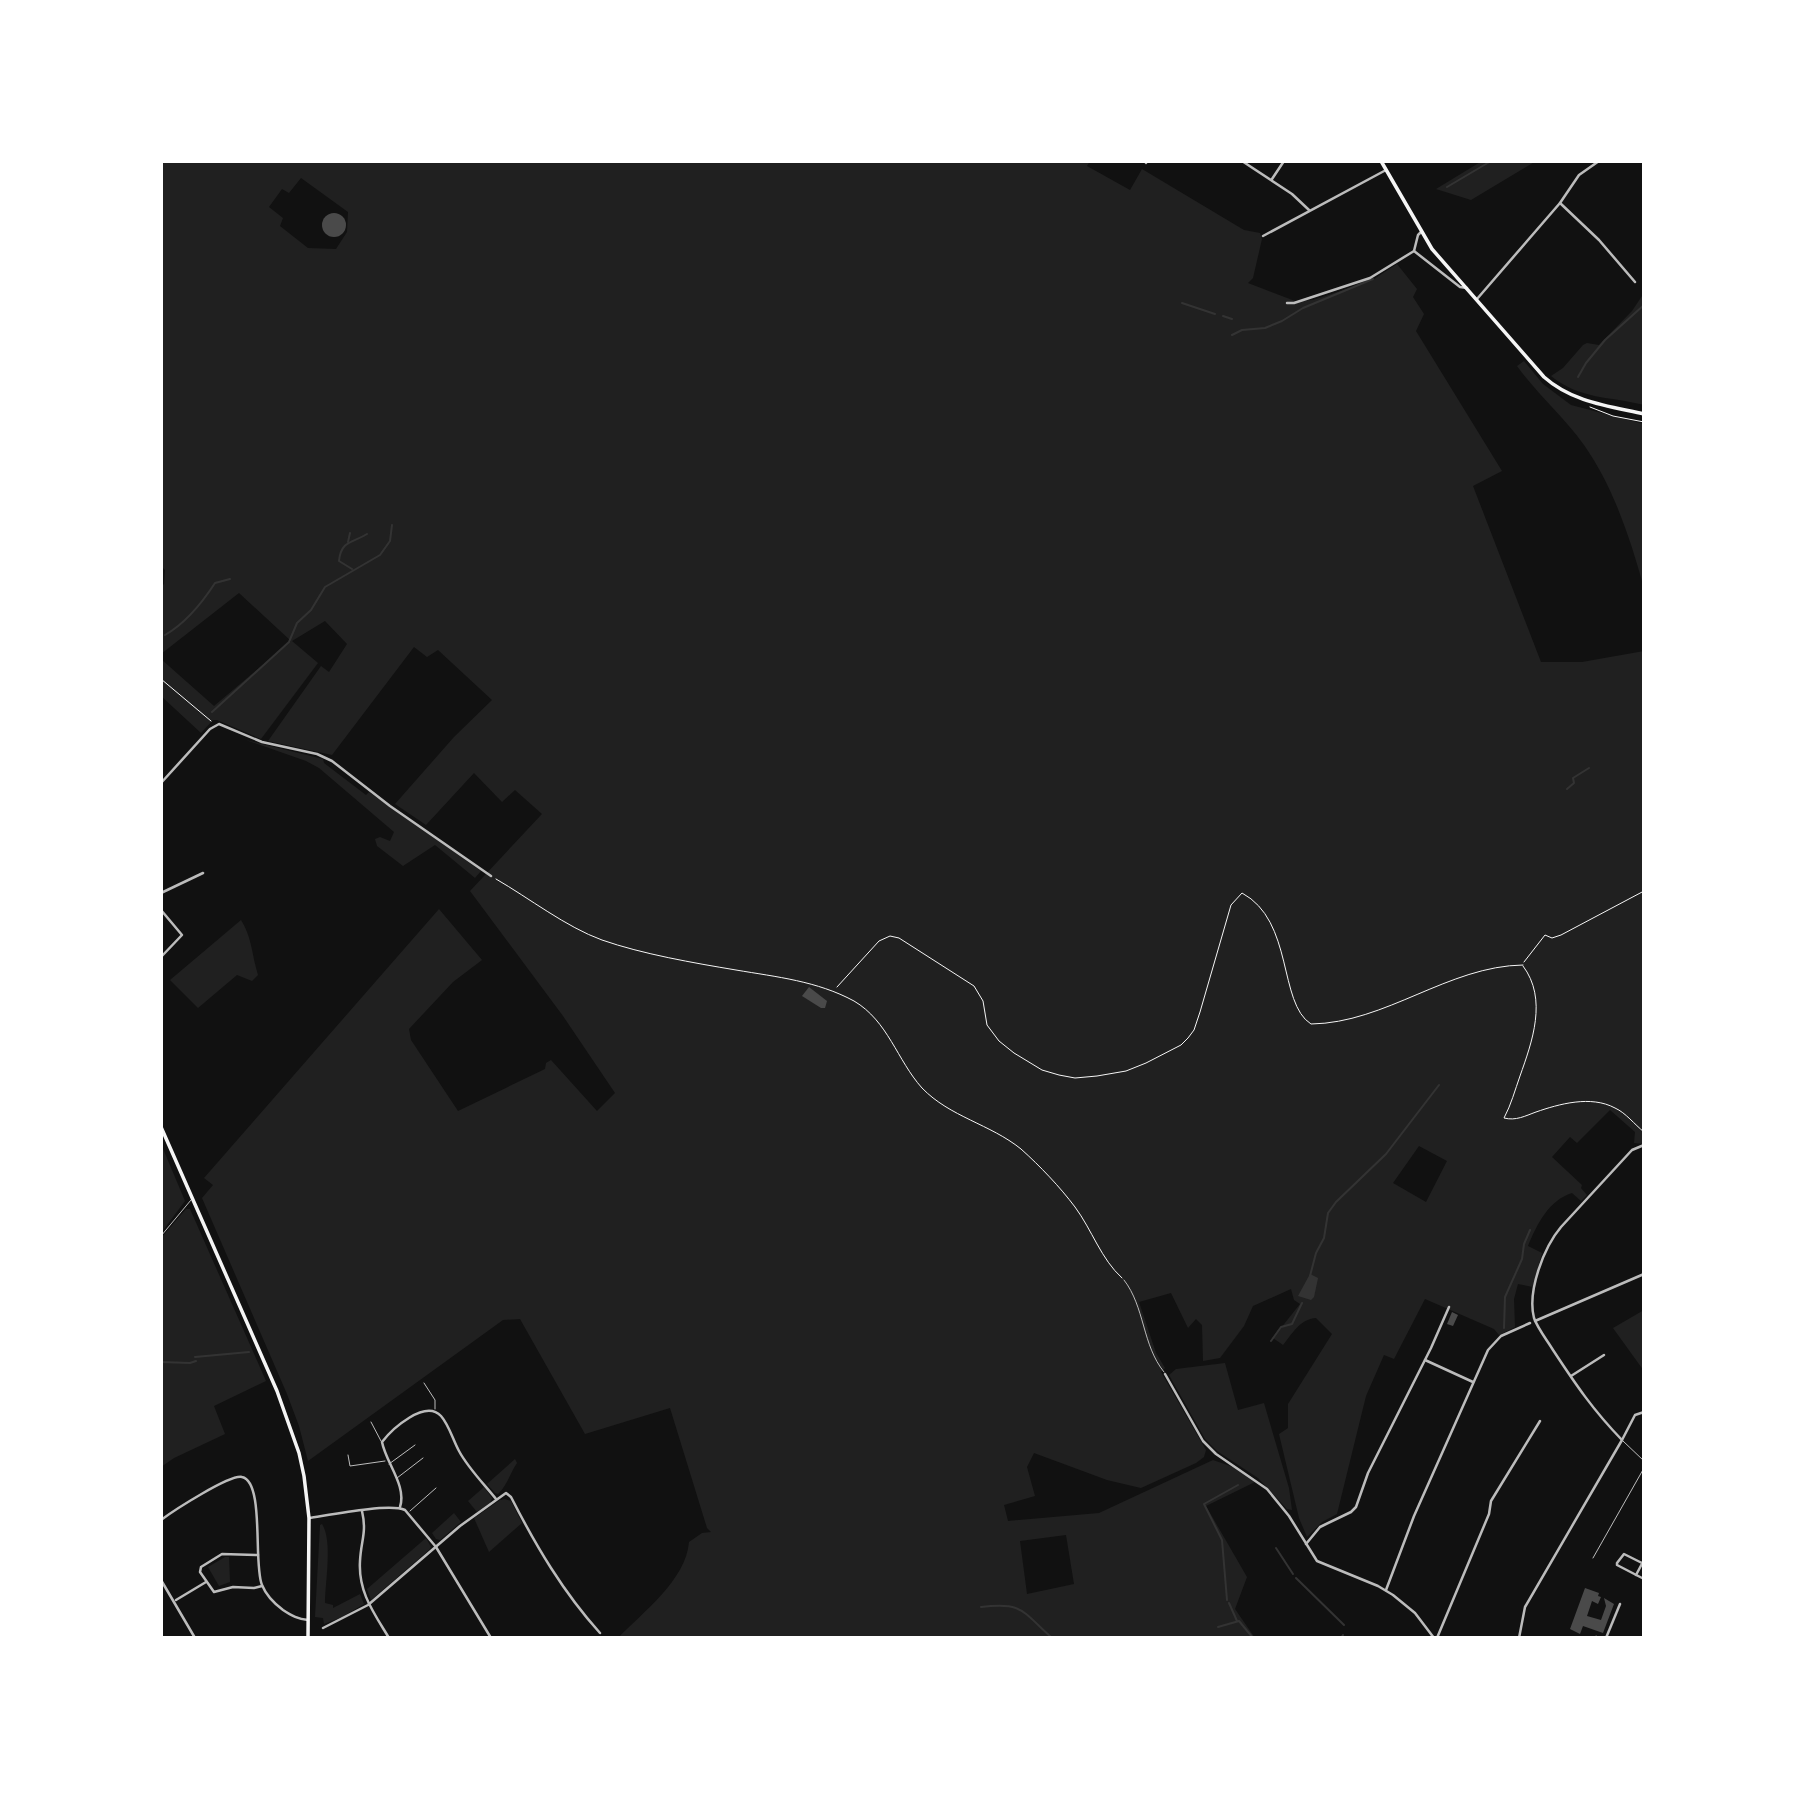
<svg xmlns="http://www.w3.org/2000/svg" width="1805" height="1799" viewBox="0 0 1805 1799" font-family="'Golos Text',sans-serif">
	<style>
		.green { fill: #202020; fill-rule: evenodd }
		.water { fill: #333 }
		.lines { fill: none; stroke-linecap: round; stroke-linejoin: round }
		.stream { stroke: #333; stroke-width: 2 }
		.building { fill: #4a4a4a }
		.path { stroke: #f5f5f5; stroke-width: 1 }
		.service { stroke: #bcbcbc; stroke-width: 1 }
		.minor { stroke: #bcbcbc; stroke-width: 2.5 }
		.secondary { stroke: #f5f5f5; stroke-width: 3.5 }
	</style>
	<rect width="100%" height="100%" fill="#111"/>
	<g class="green">
		<path d="M161,161H1090L1087,166L1130,190L1142,169L1244,230L1260,233L1262,239L1253,278L1248,283L1295,301L1313,300L1371,281L1397,264L1417,289L1413,297L1424,314L1416,331L1502,471L1473,486L1541,662H1582L1644,651V1144L1634,1143L1635,1132L1610,1110L1577,1143L1570,1137L1552,1157L1582,1185L1581,1188L1587,1195L1581,1201L1572,1193C1549,1200 1537,1224 1528,1246L1542,1253L1533,1287L1518,1284L1514,1299L1515,1327L1499,1335L1494,1329L1425,1299L1394,1359L1384,1355L1366,1396L1337,1514L1322,1522L1307,1537L1299,1518L1279,1434L1288,1428V1404L1332,1334L1316,1318C1300,1319 1292,1334 1283,1345L1273,1338L1300,1304L1294,1300L1291,1289L1253,1306L1244,1326L1220,1358L1203,1361L1202,1325L1196,1319L1188,1328L1171,1293L1139,1302L1156,1353L1165,1368L1161,1372L1206,1450L1204,1457L1196,1463L1141,1488L1107,1480L1034,1453L1027,1467L1035,1496L1004,1505L1008,1521L1099,1513L1213,1460L1233,1467L1255,1482L1206,1506L1247,1577L1235,1609L1255,1638H618C643,1612 686,1580 689,1542L702,1533L711,1532L707,1528L670,1408L585,1434L520,1319L503,1320L308,1461L299,1426L287,1394L202,1198L213,1185L204,1178L439,909L482,960L453,982L409,1029L411,1040L458,1111L545,1069L546,1063L551,1060L597,1111L615,1093L563,1016L470,891L542,814L515,790L502,802L474,773L426,825L395,804L454,737L492,700L438,650L427,657L414,647L332,755L268,741L321,666L329,672L347,644L325,621L292,641L318,663L261,739L217,720H213L201,733L161,696V659L214,706L291,641L239,593L161,654V587L164,584L165,570L161,566ZM301,178L348,212L347,232L336,249L308,248L280,226L283,218L269,207L282,189L289,193ZM1419,1146L1447,1161L1426,1202L1393,1183ZM1066,1535L1074,1584L1027,1594L1020,1541Z"/>
		<polygon points="1482,161 1536,161 1471,200 1436,189"/>
		<path d="M1644,293V405C1609,396 1581,400 1551,376L1563,368L1583,345L1587,343L1599,345L1632,311Z"/>
		<path d="M1524,361L1543,384L1571,405L1644,424V588C1630,538 1614,488 1584,445C1564,417 1537,394 1517,366Z"/>
		<polygon points="246,740 323,759 324,763 366,795 369,792 481,871 475,878 435,845 403,866 377,846 375,839 380,837 390,841 394,832 319,768 306,761"/>
		<path d="M241,920C252,937 252,956 258,975L252,981L237,975L198,1008L170,980Z"/>
		<polygon points="161,1144 185,1201 161,1233"/>
		<polygon points="186,1209 190,1209 266,1381 214,1406 225,1434 174,1458 161,1467 161,1238"/>
		<polygon points="1644,1310 1644,1371 1613,1328"/>
		<polygon points="1225,1363 1238,1410 1264,1403 1289,1488 1292,1510 1287,1509 1258,1478 1217,1451 1205,1439 1169,1375 1176,1369"/>
		<path d="M515,1459L517,1463C510,1473 507,1486 498,1494L495,1493L487,1484Z"/>
		<polygon points="484,1487 492,1498 490,1503 477,1512 468,1501"/>
		<polygon points="505,1499 511,1501 522,1523 489,1552 474,1518 500,1500"/>
		<polygon points="454,1513 461,1522 440,1540 436,1539 432,1533"/>
		<path d="M322,1524C333,1541 325,1583 325,1603L333,1605V1608L360,1594L364,1604L342,1617L324,1624L323,1618L315,1617L320,1525Z"/>
		<polygon points="426,1538 431,1547 429,1550 371,1600 367,1589"/>
		<polygon points="225,1557 229,1557 230,1582 219,1586 208,1567"/>
	</g>
	<polygon class="water" points="1310,1274 1318,1278 1314,1297 1311,1300 1298,1296"/>
	<g class="lines">
		<g class="stream">
			<polyline points="1447,187 1491,161"/>
			<polyline points="1182,303 1215,314"/>
			<polyline points="1223,316 1232,319"/>
			<polyline points="1232,335 1242,330 1265,328 1282,321 1303,308 1373,279"/>
			<polyline points="1578,377 1586,363 1605,340 1644,305"/>
			<polyline points="348,542 350,533"/>
			<path d="M352,569L339,561C341,540 353,543 367,534"/>
			<path d="M165,635C186,623 202,603 215,583L230,579"/>
			<polyline points="212,712 289,642 297,623 311,610 325,587 380,555 390,541 392,525"/>
			<polyline points="1567,789 1574,783 1573,778 1589,768"/>
			<polyline points="1310,1276 1316,1253 1324,1238 1328,1213 1336,1202 1386,1154 1439,1085"/>
			<polyline points="1504,1328 1505,1297 1522,1259 1524,1244 1530,1230"/>
			<polyline points="1271,1341 1281,1327 1292,1324 1302,1303"/>
			<polyline points="195,1357 249,1352"/>
			<polyline points="161,1362 190,1363 196,1361"/>
			<polyline points="1276,1548 1293,1574"/>
			<polyline points="1296,1578 1344,1625"/>
			<polyline points="1227,1600 1222,1540 1204,1504 1238,1485"/>
			<polyline points="1229,1603 1237,1621"/>
			<path d="M981,1607C1022,1602 1021,1610 1051,1637"/>
			<polyline points="1218,1627 1239,1621 1253,1638"/>
			<polyline points="1341,1638 1343,1635"/>
		</g>
	</g>
	<g class="building">
		<circle cx="334" cy="225" r="12"/>
		<polygon points="809,987 827,1001 825,1008 821,1008 802,996"/>
		<polygon points="1452,1312 1458,1315 1453,1326 1447,1324"/>
		<polygon points="1585,1588 1599,1593 1598,1596 1601,1597 1598,1604 1592,1601 1587,1616 1601,1620 1606,1606 1604,1598 1614,1604 1603,1633 1583,1626 1580,1634 1570,1629"/>
	</g>
	<g class="lines">
		<g class="path">
			<polyline points="1590,407 1613,416 1644,422"/>
			<polyline points="161,679 211,721"/>
			<path d="M496,879C529,898 566,927 602,940C642,954 694,963 736,970C777,977 817,981 854,1001C888,1021 897,1060 922,1088C950,1117 990,1124 1021,1149C1040,1166 1060,1187 1075,1207C1092,1230 1101,1259 1122,1278"/>
			<polyline points="1524,962 1545,935 1552,938 1561,935 1644,891"/>
			<path d="M1523,966C1548,999 1532,1042 1520,1076C1515,1090 1511,1105 1504,1118C1516,1121 1525,1116 1536,1112C1559,1104 1591,1095 1615,1108C1626,1113 1634,1124 1644,1132"/>
			<path d="M837,987L879,941L890,936L899,938L974,986L983,1001L987,1025L999,1041L1014,1053L1042,1070L1059,1075L1075,1078L1097,1076L1126,1071L1146,1063L1181,1045L1188,1038L1194,1030L1200,1012L1231,905L1242,893C1294,921 1278,1003 1311,1024C1386,1023 1448,966 1523,965"/>
		</g>
		<g class="service">
			<polyline points="161,1236 191,1200"/>
			<path d="M1124,1280C1145,1307 1142,1345 1164,1372"/>
			<polyline points="424,1383 435,1400 435,1409"/>
			<polyline points="371,1422 381,1441"/>
			<polyline points="1623,1441 1644,1461"/>
			<polyline points="348,1455 350,1466 385,1461"/>
			<polyline points="389,1464 415,1445"/>
			<polyline points="397,1478 423,1458"/>
			<polyline points="410,1511 436,1488"/>
			<polyline points="1593,1558 1644,1468"/>
		</g>
		<g class="minor">
			<polyline points="1242,161 1292,194 1309,210"/>
			<polyline points="1146,163 1147,161"/>
			<polyline points="1272,179 1284,161"/>
			<polyline points="1560,203 1599,240 1635,282"/>
			<polyline points="1263,236 1386,170"/>
			<polyline points="1414,251 1460,287 1467,288"/>
			<polyline points="1477,299 1560,203 1579,175 1599,161"/>
			<polyline points="1287,303 1294,303 1370,278 1414,251 1418,235 1421,232"/>
			<polyline points="161,783 210,729 219,724 262,742 317,754 332,761 390,806 491,876"/>
			<polyline points="161,893 203,873"/>
			<polyline points="161,910 182,935 161,957"/>
			<polyline points="1535,1321 1644,1274"/>
			<polyline points="1425,1360 1473,1382"/>
			<polyline points="1165,1374 1203,1441 1216,1454 1267,1489 1289,1516 1317,1561 1378,1586 1393,1595 1415,1613 1434,1638"/>
			<polyline points="1571,1376 1604,1355"/>
			<polyline points="1622,1440 1635,1415 1644,1412"/>
			<path d="M400,1507C407,1486 386,1463 382,1442C392,1429 425,1399 441,1416C449,1425 453,1440 459,1451C468,1468 484,1484 496,1499"/>
			<path d="M362,1511C367,1533 361,1540 360,1561C358,1592 374,1613 389,1638"/>
			<path d="M309,1518C329,1515 389,1503 405,1510L436,1547L491,1638"/>
			<path d="M161,1520C173,1511 230,1474 242,1477C265,1482 253,1565 262,1585C266,1595 275,1604 283,1610C292,1616 298,1619 308,1620"/>
			<polyline points="1306,1544 1320,1527 1351,1512 1356,1507 1368,1473 1431,1348 1449,1307"/>
			<polyline points="258,1555 222,1554 201,1567 200,1572 214,1592 233,1587 254,1588 262,1586"/>
			<polyline points="1642,1563 1624,1554 1617,1563 1617,1565 1644,1579"/>
			<polyline points="1636,1575 1644,1560"/>
			<polyline points="161,1580 195,1638"/>
			<polyline points="1386,1590 1414,1516 1488,1350 1501,1336 1530,1323"/>
			<polyline points="176,1600 206,1582"/>
			<path d="M323,1628L368,1605L460,1526L506,1493L511,1497C536,1546 563,1592 600,1633"/>
			<polyline points="1596,1637 1599,1638"/>
			<polyline points="1437,1638 1489,1514 1491,1501 1540,1421"/>
			<path d="M1519,1638L1525,1607L1622,1440C1593,1410 1576,1385 1553,1350C1547,1340 1538,1329 1534,1318C1527,1291 1544,1247 1561,1227L1632,1150L1644,1145"/>
			<polyline points="1606,1638 1620,1604"/>
		</g>
		<g class="secondary">
			<path d="M1381,161L1432,249L1544,377C1572,402 1608,406 1644,414"/>
			<polyline points="161,1127 277,1391 299,1453 304,1476 309,1518 308,1638"/>
		</g>
	</g>
	<rect width="1805" height="1799" fill="none" stroke="#ffffff" stroke-width="326"/>
</svg>
